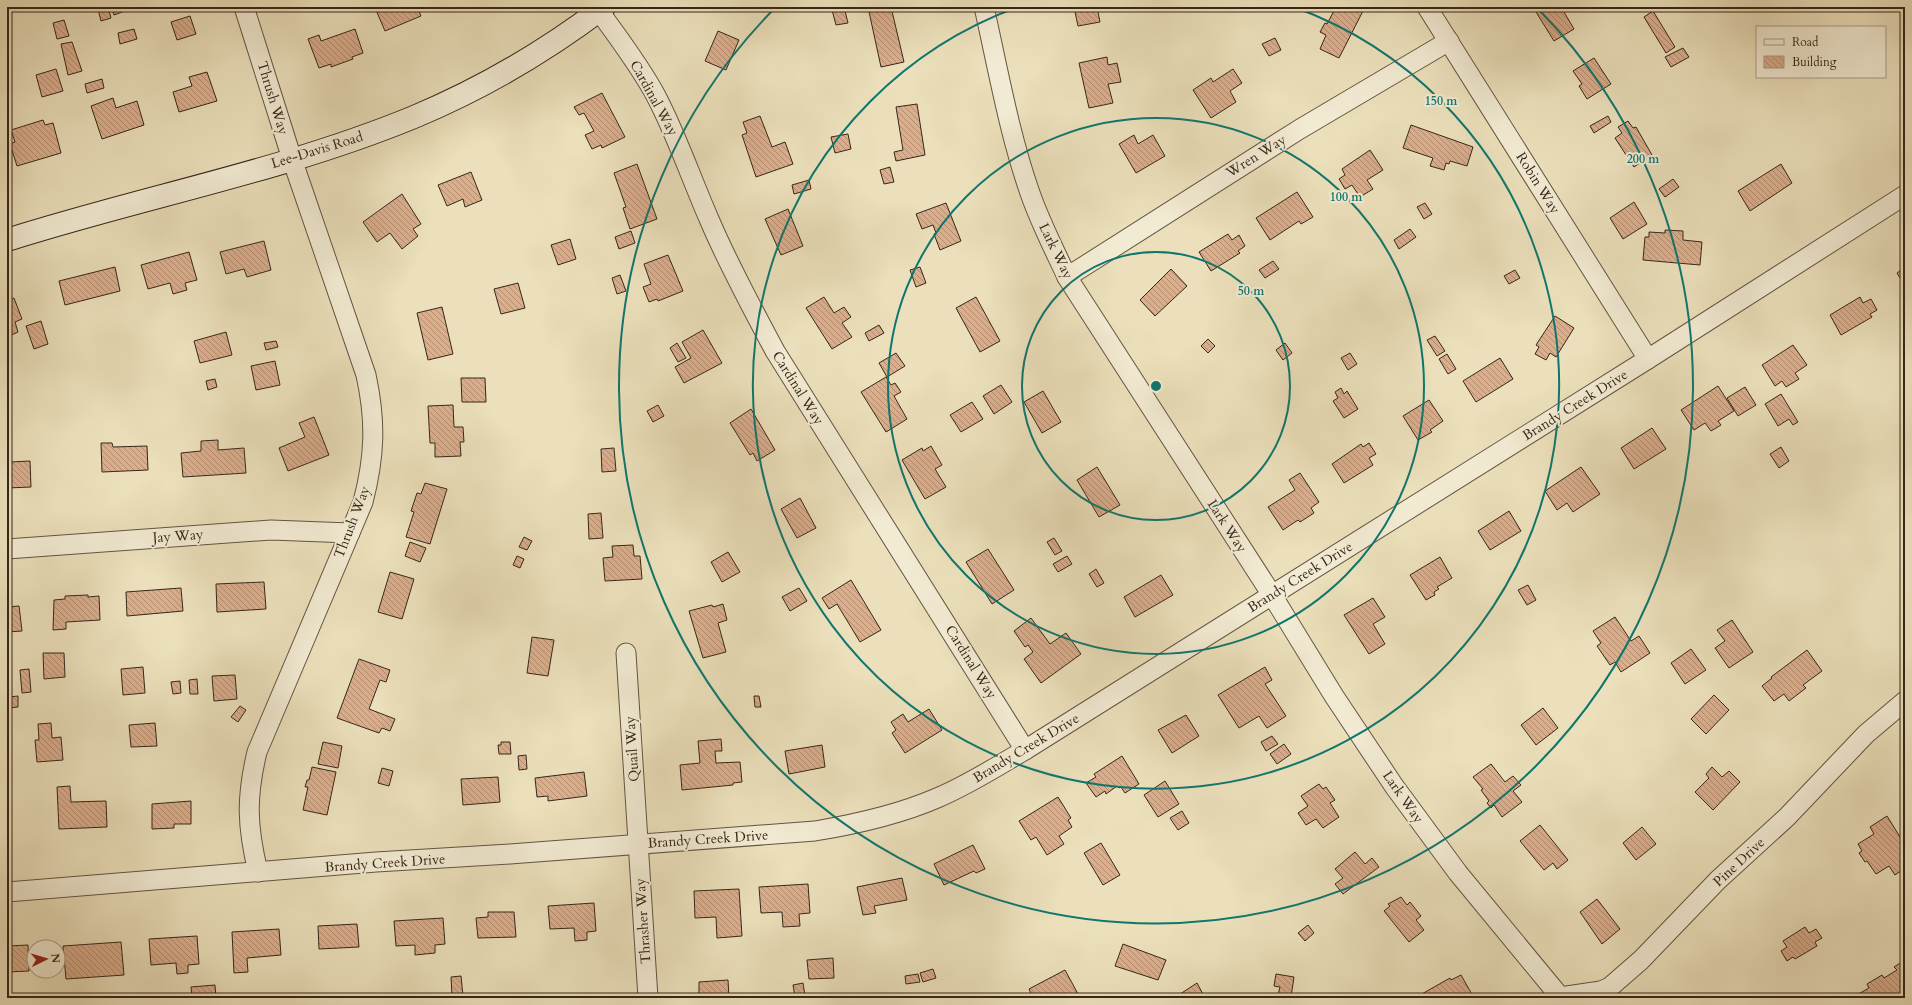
<svg xmlns="http://www.w3.org/2000/svg" width="1912" height="1005" viewBox="0 0 1912 1005" font-family="Cardo,serif">
	<style>
		.building { fill: url(#building-back-hatch); stroke: #372619 }
		.lines { fill: none; stroke-linecap: round; stroke-linejoin: round }
		.street-casing { stroke: #645442; stroke-width: 21 }
		.secondary-casing { stroke: #372619; stroke-width: 24 }
		.path { stroke: #372619; stroke-width: 2.5; stroke-dasharray: 3 2; stroke-linecap: butt }
		.street { stroke: #f2ebd3; stroke-width: 19 }
		.secondary { stroke: #f2ebd3; stroke-width: 22 }
		.ring { fill: none; stroke: #0f766e; stroke-width: 2 }
		.labels { text-anchor: middle; dominant-baseline: central; stroke-width: 4; stroke-linejoin: round; paint-order: stroke }
		.street-label { font-size: 14px; fill: #372619; stroke: #f2ebd3 }
		.centre { fill: #0f766e; stroke: #f2ebd3; stroke-width: 2 }
		.ring-label { font-size: 12px; text-anchor: middle; font-weight: bold; fill: #0f766e; stroke: #f2ebd3; stroke-width: 4; stroke-linejoin: round; paint-order: stroke }
	</style>
	<defs>
		<pattern id="building-back-hatch" width="6" height="6" patternUnits="userSpaceOnUse"><rect width="6" height="6" fill="#dbae8c"/><path d="M-1 5l2 2M0 0l6 6M5-1l2 2" fill="none" stroke="#b28d72"/></pattern>
	</defs>
	<rect width="100%" height="100%" fill="#ebe0bb"/>
	<filter id="stains"><feTurbulence type="fractalNoise" baseFrequency=".005" numOctaves="4"/><feColorMatrix values="0 0 0 0 .2 0 0 0 0 .09 0 0 0 0 .02 0 0 0 .5 -.17"/></filter>
	<radialGradient id="worn" r=".72"><stop offset=".6" stop-color="#630" stop-opacity="0"/><stop offset="1" stop-color="#630" stop-opacity=".3"/></radialGradient>
	<g class="building">
		<polygon points="108,7 111,18 101,21 98,9"/>
		<polygon points="111,7 130,7 130,9 114,15"/>
		<polygon points="384,7 417,7 421,16 385,31 376,10"/>
		<polygon points="844,7 848,23 836,25 832,10"/>
		<polygon points="868,7 891,7 904,62 881,67"/>
		<polygon points="1074,7 1097,7 1100,22 1078,26"/>
		<polygon points="1336,7 1365,7 1339,58 1320,49 1326,35 1320,32 1325,23 1327,24"/>
		<polygon points="1543,7 1561,7 1574,29 1554,41 1536,12"/>
		<polygon points="1653,11 1675,47 1666,53 1644,17"/>
		<polygon points="190,16 196,34 177,40 171,22"/>
		<polygon points="64,20 69,36 57,39 53,23"/>
		<polygon points="134,29 137,39 120,44 118,33"/>
		<polygon points="355,29 363,53 352,57 353,59 331,67 331,64 319,68 308,39 319,35 321,41"/>
		<polygon points="718,31 739,40 726,70 705,61"/>
		<polygon points="1275,38 1281,50 1269,56 1262,44"/>
		<polygon points="72,42 82,71 68,75 61,44"/>
		<polygon points="1683,48 1689,57 1671,67 1665,57"/>
		<polygon points="1107,57 1108,65 1117,63 1121,82 1108,84 1113,103 1089,108 1079,63"/>
		<polygon points="1594,58 1611,84 1587,99 1579,86 1582,84 1573,71"/>
		<polygon points="56,69 63,91 42,97 36,75"/>
		<polygon points="1233,69 1242,83 1230,91 1236,102 1211,118 1193,90 1211,78 1213,82"/>
		<polygon points="207,72 217,101 179,112 173,92 192,86 189,77"/>
		<polygon points="102,79 104,88 87,93 85,84"/>
		<polygon points="602,93 625,137 602,148 601,145 592,149 585,135 594,131 584,113 579,115 574,107"/>
		<polygon points="113,98 116,108 137,101 144,125 102,139 91,106"/>
		<polygon points="917,104 925,155 896,161 894,152 903,150 896,107"/>
		<polygon points="760,116 772,147 785,142 793,164 756,177 742,135 747,133 743,122"/>
		<polygon points="1608,116 1611,122 1594,133 1590,126"/>
		<polygon points="43,120 45,125 53,123 61,153 17,166 10,144 15,142 11,130"/>
		<polygon points="1628,121 1633,128 1636,127 1652,155 1634,167 1615,138 1622,133 1618,127"/>
		<polygon points="1411,125 1473,147 1467,166 1450,161 1449,164 1446,163 1444,170 1430,166 1433,158 1403,148"/>
		<polygon points="848,134 851,149 835,153 831,137"/>
		<polygon points="1134,135 1138,144 1153,135 1165,156 1136,173 1119,144"/>
		<polygon points="1370,150 1383,170 1367,180 1373,189 1360,197 1352,185 1345,189 1339,179 1345,175 1342,169"/>
		<polygon points="637,164 657,219 630,229 623,208 626,207 614,173"/>
		<polygon points="1781,164 1792,183 1750,211 1738,191"/>
		<polygon points="890,167 894,182 884,184 880,170"/>
		<polygon points="471,172 482,200 465,207 463,199 447,206 438,185"/>
		<polygon points="1673,179 1679,187 1665,197 1659,189"/>
		<polygon points="809,180 811,189 794,194 792,185"/>
		<polygon points="1297,192 1313,217 1301,224 1299,221 1270,240 1256,218"/>
		<polygon points="402,194 421,224 413,229 418,236 402,249 390,233 377,242 363,222"/>
		<polygon points="1634,202 1647,224 1623,239 1610,218"/>
		<polygon points="946,203 961,241 940,250 934,234 936,233 933,225 922,229 916,214"/>
		<polygon points="1425,203 1432,214 1424,219 1417,207"/>
		<polygon points="788,209 803,246 781,255 765,219"/>
		<polygon points="1410,229 1416,237 1399,249 1394,240"/>
		<polygon points="1665,230 1683,231 1683,240 1702,242 1700,265 1643,260 1645,237 1649,237 1649,232 1665,233"/>
		<polygon points="631,231 635,243 619,249 615,237"/>
		<polygon points="1228,234 1232,240 1239,235 1245,246 1238,251 1240,253 1211,271 1199,252"/>
		<polygon points="570,239 576,259 558,265 551,245"/>
		<polygon points="264,241 271,270 247,277 244,269 226,274 220,252"/>
		<polygon points="189,252 197,280 185,283 187,290 173,294 170,283 148,289 141,265"/>
		<polygon points="668,255 683,291 658,301 657,299 649,302 643,287 651,284 644,264"/>
		<polygon points="1273,261 1279,269 1265,278 1259,270"/>
		<polygon points="115,267 120,291 65,305 59,281"/>
		<polygon points="920,267 926,283 916,287 910,270"/>
		<polygon points="1905,267 1905,286 1897,273"/>
		<polygon points="1171,269 1187,286 1155,316 1140,300"/>
		<polygon points="1515,270 1520,278 1509,284 1504,276"/>
		<polygon points="620,275 626,291 617,294 612,278"/>
		<polygon points="518,283 525,308 501,314 494,289"/>
		<polygon points="824,297 834,313 844,307 851,317 842,323 852,337 832,349 806,308"/>
		<polygon points="976,297 1000,341 980,352 956,308"/>
		<polygon points="1860,297 1863,303 1871,299 1877,310 1870,314 1872,317 1841,335 1830,315"/>
		<polygon points="14,298 22,319 15,322 18,332 7,337 7,301"/>
		<polygon points="442,307 453,354 428,360 417,313"/>
		<polygon points="1555,316 1574,328 1556,357 1550,353 1546,360 1535,354 1539,347 1536,345"/>
		<polygon points="41,321 48,344 34,349 26,326"/>
		<polygon points="879,325 884,333 869,341 865,333"/>
		<polygon points="703,330 722,363 684,383 675,367 691,358 682,342"/>
		<polygon points="226,332 232,355 200,363 194,341"/>
		<polygon points="1435,336 1445,351 1437,356 1427,340"/>
		<polygon points="1208,339 1215,346 1208,353 1201,346"/>
		<polygon points="276,341 278,347 266,350 264,343"/>
		<polygon points="677,343 686,358 678,362 670,348"/>
		<polygon points="1285,343 1292,353 1283,360 1276,350"/>
		<polygon points="1793,345 1807,365 1795,373 1799,379 1786,387 1782,381 1775,386 1762,365"/>
		<polygon points="896,353 905,366 887,377 879,363"/>
		<polygon points="1350,353 1357,364 1348,370 1341,358"/>
		<polygon points="1447,354 1456,369 1448,374 1439,359"/>
		<polygon points="1500,358 1513,379 1476,402 1463,381"/>
		<polygon points="275,361 280,385 256,390 251,366"/>
		<polygon points="886,377 891,385 895,383 901,392 894,396 907,419 886,432 861,392"/>
		<polygon points="461,378 485,378 486,402 462,402"/>
		<polygon points="215,379 217,387 208,390 206,381"/>
		<polygon points="1001,385 1012,402 994,414 983,396"/>
		<polygon points="1718,386 1734,411 1718,421 1721,425 1711,431 1705,423 1694,430 1681,410"/>
		<polygon points="1745,387 1756,405 1738,416 1727,398"/>
		<polygon points="1341,388 1344,394 1347,391 1358,409 1344,418 1333,401 1338,398 1335,392"/>
		<polygon points="1043,391 1061,422 1042,433 1024,402"/>
		<polygon points="1781,394 1798,422 1793,425 1789,419 1778,426 1765,404"/>
		<polygon points="1429,400 1443,421 1430,430 1432,432 1418,440 1403,416"/>
		<polygon points="972,402 983,419 961,432 950,415"/>
		<polygon points="453,405 454,427 463,427 464,442 460,442 461,456 435,457 435,443 430,443 428,406"/>
		<polygon points="658,405 664,416 653,422 647,411"/>
		<polygon points="751,409 775,450 757,461 753,453 750,455 730,423"/>
		<polygon points="314,417 329,455 288,471 279,448 305,437 299,423"/>
		<polygon points="1652,428 1666,449 1634,469 1621,448"/>
		<polygon points="218,440 218,450 244,448 246,473 183,477 181,453 201,451 201,441"/>
		<polygon points="101,443 112,443 113,447 147,446 148,470 102,472"/>
		<polygon points="1369,443 1376,454 1369,458 1373,465 1344,483 1332,464 1361,444 1363,447"/>
		<polygon points="931,446 942,465 935,469 946,487 925,499 902,460 922,448 923,451"/>
		<polygon points="1781,447 1789,461 1779,468 1770,454"/>
		<polygon points="614,448 616,471 602,472 601,449"/>
		<polygon points="7,455 10,455 10,462 30,461 31,487 7,488"/>
		<polygon points="1097,467 1120,505 1099,517 1077,480"/>
		<polygon points="1581,467 1600,494 1573,512 1567,503 1557,510 1545,491"/>
		<polygon points="1300,473 1319,502 1311,508 1314,513 1300,522 1298,520 1283,530 1268,507 1295,490 1289,480"/>
		<polygon points="425,483 447,489 430,544 406,537 414,512 411,511 417,493 421,494"/>
		<polygon points="800,498 816,528 797,538 781,509"/>
		<polygon points="1509,511 1521,531 1490,550 1478,531"/>
		<polygon points="601,513 603,538 589,539 588,514"/>
		<polygon points="524,537 532,541 527,550 519,547"/>
		<polygon points="1054,538 1062,551 1055,555 1047,542"/>
		<polygon points="410,542 426,548 420,562 405,556"/>
		<polygon points="633,545 634,556 640,556 642,579 605,581 603,558 613,557 612,546"/>
		<polygon points="988,549 1014,590 992,604 966,562"/>
		<polygon points="728,552 740,572 722,582 711,562"/>
		<polygon points="517,556 524,559 520,568 513,565"/>
		<polygon points="1067,556 1072,564 1058,572 1053,564"/>
		<polygon points="1440,557 1452,578 1437,587 1439,589 1434,592 1435,595 1426,600 1410,575"/>
		<polygon points="1096,569 1104,583 1097,587 1089,574"/>
		<polygon points="390,572 414,579 402,619 378,612"/>
		<polygon points="1161,575 1173,595 1135,617 1124,597"/>
		<polygon points="851,580 881,630 860,642 837,604 829,609 822,598"/>
		<polygon points="264,582 266,609 217,612 216,584"/>
		<polygon points="1528,585 1536,600 1527,605 1518,590"/>
		<polygon points="181,588 183,611 127,616 126,592"/>
		<polygon points="799,588 807,601 790,611 782,597"/>
		<polygon points="88,595 88,597 99,596 100,620 66,622 66,629 53,630 54,600 65,599 65,596"/>
		<polygon points="1373,598 1385,617 1373,624 1385,644 1369,654 1344,615"/>
		<polygon points="723,604 727,620 718,623 726,652 703,658 689,611 712,605 713,607"/>
		<polygon points="19,606 22,631 7,632 7,607"/>
		<polygon points="1615,617 1631,641 1639,636 1650,653 1621,672 1615,662 1610,665 1597,646 1601,643 1593,631"/>
		<polygon points="1031,618 1050,644 1066,633 1081,654 1041,683 1024,659 1033,652 1028,645 1025,647 1014,631"/>
		<polygon points="1732,620 1753,652 1729,668 1715,648 1725,641 1717,630"/>
		<polygon points="532,637 554,640 548,676 527,673"/>
		<polygon points="1691,649 1706,670 1685,684 1671,663"/>
		<polygon points="1807,650 1822,671 1803,685 1806,688 1789,701 1784,694 1774,701 1762,686 1772,678 1771,677"/>
		<polygon points="43,653 64,653 65,677 44,679"/>
		<polygon points="359,659 390,670 386,682 380,680 369,709 395,719 390,731 382,728 379,733 337,718"/>
		<polygon points="143,667 145,693 123,695 121,669"/>
		<polygon points="1265,667 1272,680 1265,684 1286,716 1267,728 1259,716 1239,728 1218,695"/>
		<polygon points="29,669 31,692 22,693 20,670"/>
		<polygon points="235,675 237,699 214,701 212,676"/>
		<polygon points="197,679 198,694 190,694 189,680"/>
		<polygon points="180,681 181,693 173,694 171,682"/>
		<polygon points="1714,695 1729,710 1706,734 1691,719"/>
		<polygon points="18,696 18,707 9,708 9,697"/>
		<polygon points="754,696 759,696 761,707 755,707"/>
		<polygon points="240,706 246,710 238,722 231,717"/>
		<polygon points="1543,708 1558,728 1536,745 1521,725"/>
		<polygon points="929,709 942,730 905,753 892,733 896,730 891,722 903,714 908,722"/>
		<polygon points="1186,715 1199,736 1172,753 1158,730"/>
		<polygon points="51,723 52,738 61,737 63,760 37,762 35,740 39,740 38,724"/>
		<polygon points="155,723 157,746 131,747 129,725"/>
		<polygon points="1272,736 1278,744 1266,751 1261,742"/>
		<polygon points="721,739 722,751 715,751 716,763 740,762 742,782 733,783 733,785 682,790 680,765 700,763 698,741"/>
		<polygon points="323,742 342,746 338,768 318,764"/>
		<polygon points="501,742 510,742 511,754 499,754 498,745 501,745"/>
		<polygon points="1284,744 1291,754 1277,764 1270,754"/>
		<polygon points="822,745 825,767 789,774 785,751"/>
		<polygon points="526,755 527,769 519,770 518,756"/>
		<polygon points="1122,756 1139,784 1125,793 1121,787 1119,788 1117,786 1106,794 1105,791 1096,797 1086,783 1096,777 1094,774"/>
		<polygon points="1491,764 1505,782 1513,776 1521,785 1513,791 1522,802 1502,817 1494,805 1491,808 1487,803 1489,801 1481,790 1483,789 1473,777"/>
		<polygon points="312,767 336,772 327,815 303,810 308,787 305,787 307,780 309,780"/>
		<polygon points="1712,767 1722,777 1729,771 1740,782 1713,810 1695,792 1709,778 1706,774"/>
		<polygon points="382,768 393,771 389,786 378,783"/>
		<polygon points="584,772 587,796 548,801 548,796 537,797 535,778"/>
		<polygon points="498,777 500,802 463,805 461,779"/>
		<polygon points="1165,781 1179,804 1158,817 1144,795"/>
		<polygon points="1319,784 1323,789 1326,787 1335,800 1330,803 1339,817 1323,828 1316,819 1306,825 1298,813 1308,806 1301,796"/>
		<polygon points="70,786 71,802 106,801 107,827 59,829 57,787"/>
		<polygon points="1058,797 1071,818 1068,820 1072,827 1059,836 1064,844 1047,855 1036,837 1031,840 1019,821"/>
		<polygon points="191,801 191,824 174,824 174,828 152,829 152,804"/>
		<polygon points="1182,811 1189,823 1178,830 1170,818"/>
		<polygon points="1887,816 1905,845 1905,868 1895,875 1889,866 1876,874 1867,861 1865,862 1859,853 1862,851 1858,844 1874,834 1870,827"/>
		<polygon points="1540,825 1568,860 1557,869 1553,863 1544,870 1520,841"/>
		<polygon points="1642,827 1656,844 1636,860 1623,843"/>
		<polygon points="1101,843 1120,875 1103,885 1084,853"/>
		<polygon points="973,845 985,869 976,873 974,871 944,885 934,864"/>
		<polygon points="1355,852 1365,864 1372,858 1379,867 1343,894 1335,884 1343,878 1335,869"/>
		<polygon points="902,878 907,900 874,906 876,913 863,915 857,887"/>
		<polygon points="808,884 810,913 799,914 800,926 783,927 782,912 761,913 759,887"/>
		<polygon points="739,889 742,936 717,938 716,917 695,918 694,891"/>
		<polygon points="1401,897 1407,905 1410,902 1421,916 1416,920 1424,930 1409,942 1384,911 1390,906 1388,904"/>
		<polygon points="1597,899 1620,929 1602,944 1580,912"/>
		<polygon points="594,903 596,931 587,932 587,940 575,941 574,928 550,929 548,906"/>
		<polygon points="488,912 514,912 516,937 478,938 476,918 488,917"/>
		<polygon points="443,918 445,944 435,945 435,953 415,955 415,945 396,946 394,921"/>
		<polygon points="357,924 359,947 319,949 318,926"/>
		<polygon points="1308,925 1314,933 1305,941 1298,933"/>
		<polygon points="1805,927 1809,933 1816,929 1822,938 1815,942 1817,946 1795,959 1793,957 1787,961 1781,951 1787,947 1783,941"/>
		<polygon points="279,929 281,955 247,958 248,972 234,973 232,932"/>
		<polygon points="197,936 199,964 188,965 188,973 177,974 176,963 151,965 149,939"/>
		<polygon points="121,942 124,975 66,979 63,946"/>
		<polygon points="1123,944 1166,960 1158,980 1115,966"/>
		<polygon points="28,945 29,971 7,972 8,946"/>
		<polygon points="833,958 834,978 809,979 807,960"/>
		<polygon points="1905,960 1905,998 1857,998 1855,996 1869,988 1867,984 1882,975 1884,978 1897,970 1894,967"/>
		<polygon points="933,969 936,978 923,982 920,973"/>
		<polygon points="1065,970 1078,994 1070,998 1033,998 1029,989"/>
		<polygon points="918,974 920,982 906,984 905,976"/>
		<polygon points="1276,974 1294,977 1291,997 1294,998 1273,998 1274,994 1278,995 1280,987 1274,986"/>
		<polygon points="1461,975 1474,998 1422,998 1420,995 1450,978 1451,980"/>
		<polygon points="461,976 463,996 452,996 451,977"/>
		<polygon points="728,980 729,998 699,998 699,982"/>
		<polygon points="803,983 805,996 795,997 793,985"/>
		<polygon points="1197,983 1205,998 1174,998"/>
		<polygon points="215,985 216,998 192,998 191,987"/>
	</g>
	<g class="lines">
		<g class="street-casing">
			<g id="street">
				<path d="M244,7L292,159L366,375C376,421 375,456 363,502L257,752C246,798 247,826 258,872"/>
				<path d="M984,7C998,69 1009,133 1030,193C1040,222 1054,249 1067,277L1272,595L1334,696L1394,786L1458,873L1561,998"/>
				<polyline points="1427,7 1648,359"/>
				<path d="M599,11C619,39 640,66 656,96C677,136 691,178 709,219C728,264 752,308 775,351L1025,750"/>
				<polyline points="1067,277 1300,129 1449,41"/>
				<polyline points="7,549 271,530 350,533"/>
				<polyline points="626,653 648,998"/>
				<path d="M7,892L376,862L510,854L815,831C857,824 898,815 937,798C968,785 996,767 1025,750L1648,359L1905,195"/>
				<polyline points="1560,997 1601,991 1610,987 1641,960 1718,880 1787,817 1866,734 1905,701"/>
			</g>
		</g>
		<g class="secondary-casing">
			<path id="secondary" d="M7,240C142,197 283,171 414,117C481,89 546,51 604,7"/>
		</g>
		<polyline class="path" points="1828,998 1833,998"/>
		<use href="#street" class="street"/>
		<use href="#secondary" class="secondary"/>
	</g>
	<g class="ring">
		<circle cx="1156" cy="386" r="134"/>
		<circle cx="1156" cy="386" r="268"/>
		<path d="M1294 7A403 403 0 1 1 1018 7"/>
		<path d="M1539 10A537 537 0 1 1 773 10"/>
	</g>
	<g class="labels">
		<g class="street-label">
			<text transform="translate(273 98) rotate(73)">Thrush Way</text>
			<text transform="translate(654 98) rotate(61)">Cardinal Way</text>
			<text transform="translate(317 150) rotate(-17)">Lee-Davis Road</text>
			<text transform="translate(1256 156) rotate(-32)">Wren Way</text>
			<text transform="translate(1538 183) rotate(58)">Robin Way</text>
			<text transform="translate(1056 251) rotate(64)">Lark Way</text>
			<text transform="translate(798 388) rotate(58)">Cardinal Way</text>
			<text transform="translate(1575 405) rotate(-32)">Brandy Creek Drive</text>
			<text transform="translate(352 522) rotate(-69)">Thrush Way</text>
			<text transform="translate(1227 526) rotate(57)">Lark Way</text>
			<text transform="translate(178 536) rotate(-4)">Jay Way</text>
			<text transform="translate(1300 577) rotate(-32)">Brandy Creek Drive</text>
			<text transform="translate(971 662) rotate(58)">Cardinal Way</text>
			<text transform="translate(1026 748) rotate(-31)">Brandy Creek Drive</text>
			<text transform="translate(632 749) rotate(-94)">Quail Way</text>
			<text transform="translate(1403 797) rotate(55)">Lark Way</text>
			<text transform="translate(708 839) rotate(-4)">Brandy Creek Drive</text>
			<text transform="translate(1739 862) rotate(-43)">Pine Drive</text>
			<text transform="translate(385 863) rotate(-4)">Brandy Creek Drive</text>
			<text transform="translate(643 921) rotate(-94)">Thrasher Way</text>
		</g>
	</g>
	<circle cx="1156" cy="386" r="6" class="centre"/>
	<g class="ring-label">
		<text x="1441" y="105">150 m</text>
		<text x="1643" y="163">200 m</text>
		<text x="1346" y="201">100 m</text>
		<text x="1251" y="295">50 m</text>
	</g>
	<rect width="1912" height="1005" fill="none" stroke="#ebe0bb" stroke-width="24"/>
	<rect x="8" y="8" width="1896" height="989" fill="none" stroke="#372619" stroke-width="2"/>
	<rect x="12" y="12" width="1888" height="981" fill="none" stroke="#372619"/>
	<rect x="1756" y="26" width="130" height="52" fill="#f2ebd3" stroke="#a79c89"/>
	<rect x="1764" y="39" width="20" height="6" fill="#f2ebd3" stroke="#a79c89"/>
	<text x="1792" y="46" font-size="12" fill="#372619">Road</text>
	<rect x="1764" y="56" width="20" height="12" fill="url(#building-back-hatch)" stroke="#a79c89"/>
	<text x="1792" y="66" font-size="12" fill="#372619">Building</text>
	<g transform="translate(46 959) rotate(85)"><circle r="19" fill="#f2ebd3" stroke="#a79c89"/>
	<path d="M0-3L7 15L0 10L-7 15Z" fill="#8f2418"/>
	<text y="-6" font-size="11" font-weight="bold" text-anchor="middle" fill="#372619">N</text>
	</g>
	<rect width="100%" height="100%" filter="url(#stains)"/>
	<rect width="100%" height="100%" fill="url(#worn)"/>
</svg>
